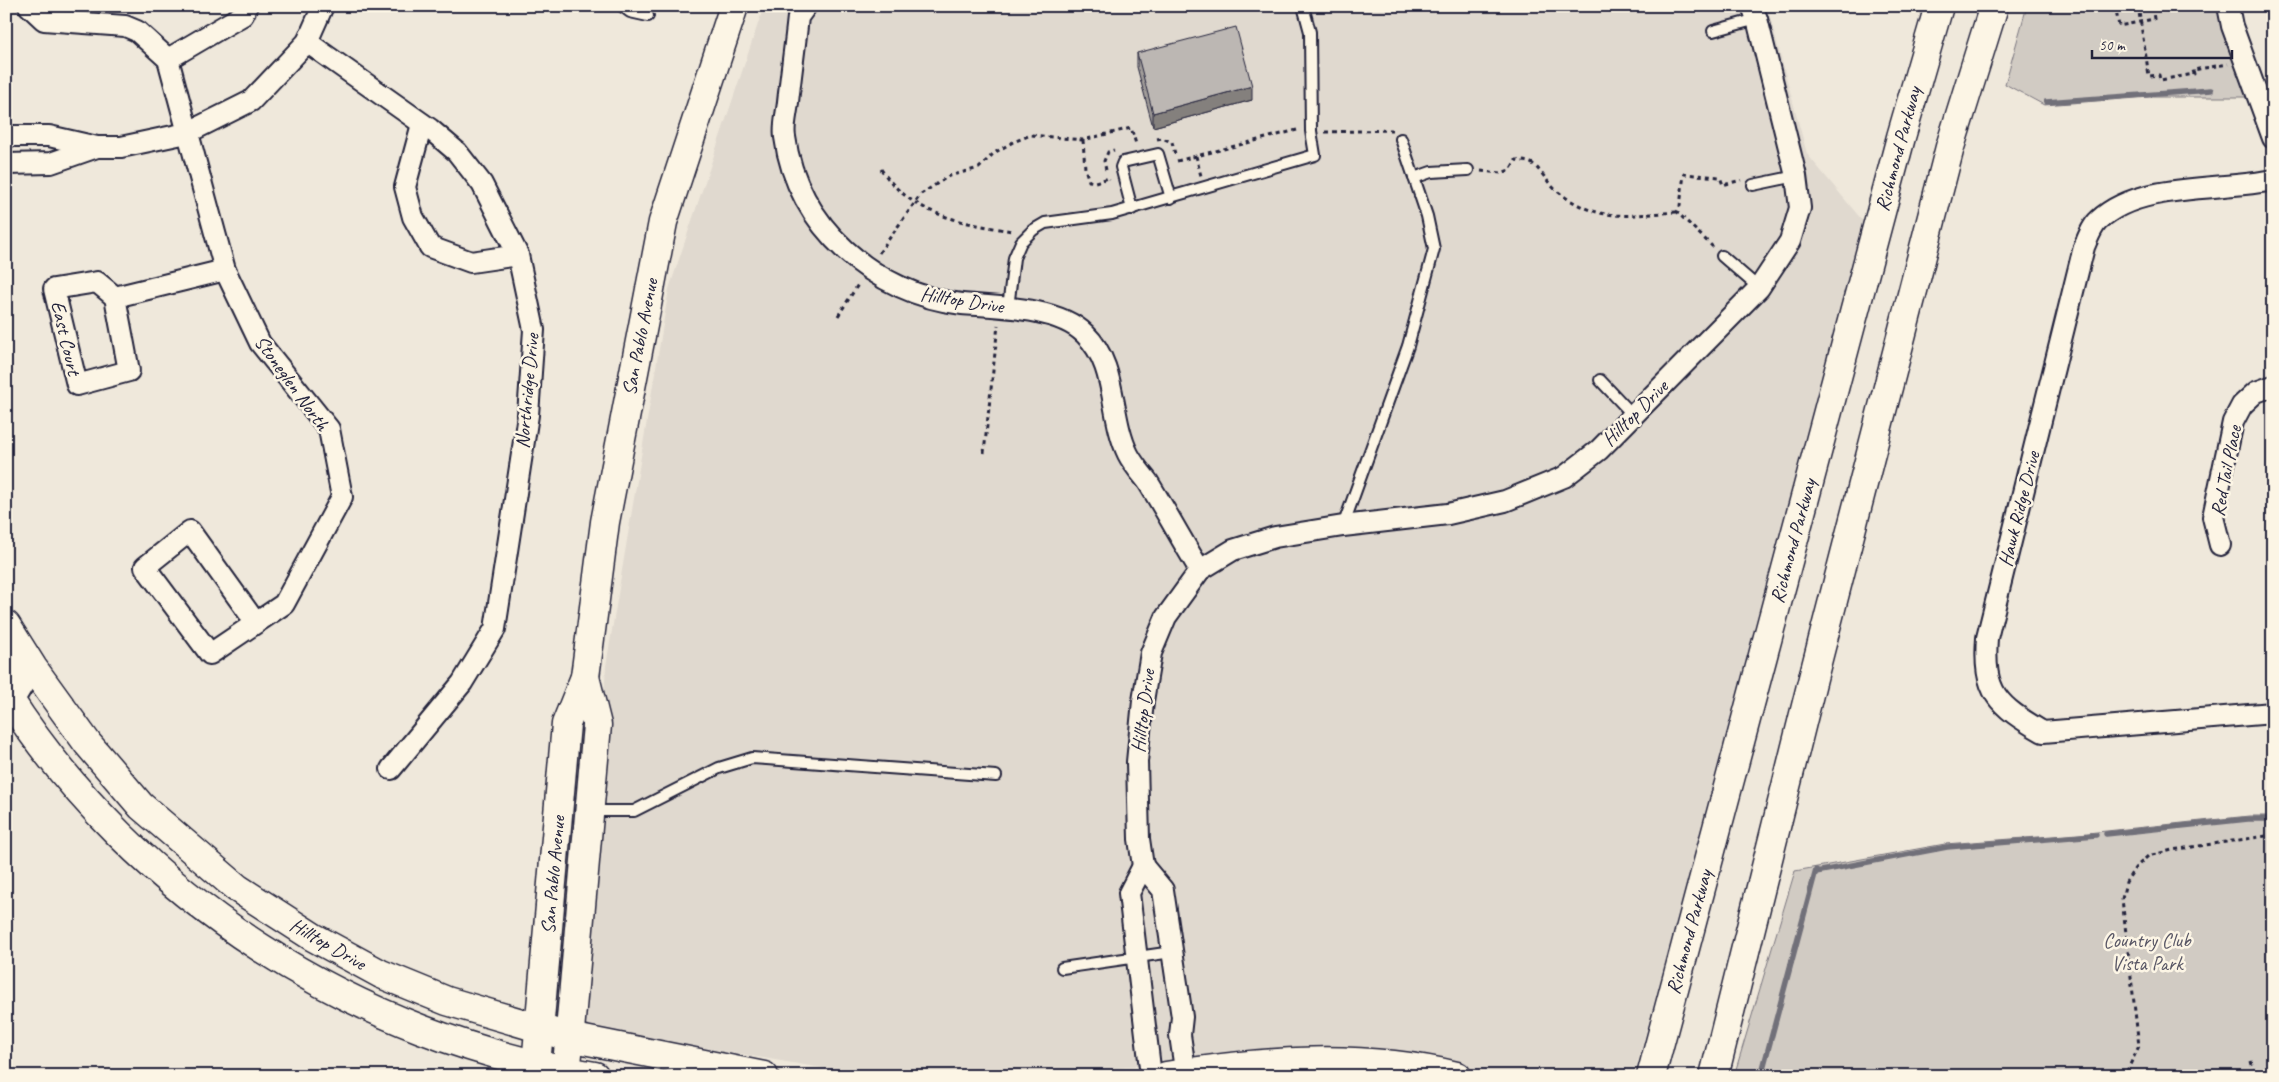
<svg xmlns="http://www.w3.org/2000/svg" width="2279" height="1082" viewBox="0 0 2279 1082" font-family="Caveat,sans-serif">
	<style>
		.built { fill: #e0d9cf }
		.green { fill: #d1cbc3; stroke: #7a767f }
		.lines { fill: none; stroke-linecap: round; stroke-linejoin: round }
		.stream { stroke: #716f79; stroke-width: 5.5 }
		.service-casing { stroke: #22223b; stroke-width: 14 }
		.minor-casing { stroke: #22223b; stroke-width: 24 }
		.secondary-casing { stroke: #22223b; stroke-width: 31 }
		.primary-casing { stroke: #22223b; stroke-width: 31 }
		.trunk-casing { stroke: #22223b; stroke-width: 31 }
		.path { stroke: #22223b; stroke-width: 3; stroke-dasharray: 4 4; stroke-linecap: butt }
		.service { stroke: #fcf5e5; stroke-width: 10 }
		.minor { stroke: #fcf5e5; stroke-width: 20 }
		.secondary { stroke: #fcf5e5; stroke-width: 28 }
		.primary { stroke: #fcf5e5; stroke-width: 28 }
		.trunk { stroke: #fcf5e5; stroke-width: 28 }
		.wall { fill: #a29d9a; stroke: #22223b }
		.shaded-wall { fill: #84807d; stroke: #22223b }
		.building { fill: #bcb7b3; stroke: #22223b }
		.labels { text-anchor: middle; dominant-baseline: central; stroke-width: 5; stroke-linejoin: round; paint-order: stroke }
		.street-label { font-size: 20px; fill: #22223b; stroke: #fcf5e5 }
		.park-label { font-size: 20px; fill: #575564; stroke: #fcf5e5 }
	</style>
	<rect width="100%" height="100%" fill="#efe8db"/>
	<filter id="ink" filterUnits="userSpaceOnUse"><feTurbulence type="fractalNoise" baseFrequency=".02" numOctaves="2"/><feDisplacementMap in="SourceGraphic" scale="10" xChannelSelector="R" yChannelSelector="G"/><feConvolveMatrix kernelMatrix="1 2 1 2 8 2 1 2 1" color-interpolation-filters="sRGB"/></filter>
	<g filter="url(#ink)">
		<polygon class="built" points="764,6 1767,6 1807,154 1867,226 1634,1076 1462,1076 1289,1048 1050,1076 869,1076 581,1027 606,666 669,289"/>
		<g class="green">
			<polygon points="2027,6 2219,6 2229,50 2247,97 2150,97 2044,105 2005,84"/>
			<polygon points="2249,816 2273,816 2273,1076 1734,1076 1795,871 1945,844 2078,834"/>
		</g>
		<g class="lines">
			<g class="stream">
				<polyline points="2046,102 2211,90"/>
				<polyline points="2106,834 2248,819 2273,819"/>
				<polyline points="1816,872 1947,847 2096,835"/>
				<polyline points="1761,1076 1816,870"/>
			</g>
			<g class="service-casing">
				<g id="service">
					<polyline points="622,6 630,12 648,16"/>
					<polyline points="1713,31 1757,19"/>
					<polyline points="1414,178 1431,172 1468,170"/>
					<polyline points="1753,185 1796,176"/>
					<polyline points="1132,209 1121,167 1123,162 1158,154 1171,198"/>
					<polyline points="1722,256 1759,288"/>
					<polyline points="1008,308 1014,258 1021,242 1033,230 1045,223 1112,214 1315,155 1311,131 1310,32 1303,6"/>
					<polyline points="1600,380 1633,415"/>
					<polyline points="1343,526 1408,346 1434,249 1427,216 1401,139"/>
					<polyline points="590,811 634,811 719,768 752,758 996,776"/>
					<polyline points="1062,968 1172,952"/>
				</g>
			</g>
			<g class="minor-casing">
				<g id="minor">
					<polyline points="29,6 44,20 125,26 137,31 168,59 225,270 260,343 329,429 342,497 284,604 210,654 145,567 190,531 256,623"/>
					<path d="M806,6L798,17C795,46 791,74 788,102C787,113 783,126 785,137C796,225 876,295 962,304C998,307 1058,307 1085,334C1118,366 1109,415 1128,454C1133,464 1141,473 1148,482C1166,511 1182,541 1200,570"/>
					<polyline points="2228,6 2232,26 2273,138"/>
					<polyline points="307,42 430,129 457,152 482,184 518,255 534,330 528,415 495,629 462,683 391,769"/>
					<polyline points="168,59 243,15 247,6"/>
					<polyline points="422,124 405,187 413,217 430,247 471,262 518,255"/>
					<polyline points="6,136 49,136 97,147 121,147 187,133 251,101 307,42 323,6"/>
					<polyline points="6,164 51,163 97,147"/>
					<path d="M2273,180C2221,191 2139,182 2099,220C2092,226 2088,238 2084,247L1987,638C1983,693 1997,705 2043,732L2273,713"/>
					<polyline points="115,297 129,371 77,385 54,289 97,282 115,297 225,270"/>
					<polyline points="2220,545 2213,517 2233,422 2242,405 2256,392 2273,386"/>
					<polyline points="6,675 33,668"/>
					<polyline points="6,707 12,703 33,668"/>
					<polyline points="1143,866 1139,839 1137,762 1143,701 1151,653 1166,617 1200,570 1233,550 1275,537 1343,526 1448,514 1505,501 1564,477 1599,450 1759,288 1790,241 1800,208 1796,176 1757,19 1752,6"/>
					<polyline points="1143,866 1163,890 1182,1017 1180,1035 1186,1076"/>
					<polyline points="1143,866 1129,893 1151,1076"/>
				</g>
			</g>
			<g class="secondary-casing">
				<g id="secondary">
					<polyline points="6,625 33,668 88,744 141,806 237,888 313,937 381,974 447,1001 569,1037 764,1076"/>
					<path d="M6,694C136,898 357,1038 595,1076"/>
					<path d="M1166,1076C1263,1060 1362,1053 1457,1076"/>
				</g>
			</g>
			<g class="primary-casing">
				<g id="primary">
					<polyline points="535,1076 566,724 585,677 605,522 663,222 734,6"/>
					<polyline points="566,1076 597,725 585,677"/>
				</g>
			</g>
			<g class="trunk-casing">
				<g id="trunk">
					<polyline points="1651,1076 1901,137 1939,6"/>
					<polyline points="1714,1076 1813,678 1950,147 1994,6"/>
				</g>
			</g>
			<g class="path">
				<polyline points="2115,6 2119,26 2154,19 2152,6"/>
				<polyline points="2138,6 2149,76 2159,75 2160,80 2194,74 2193,70 2228,64"/>
				<polyline points="2116,9 2132,6"/>
				<polyline points="1325,132 1392,130"/>
				<polyline points="1157,139 1162,138 1172,142 1175,154"/>
				<polyline points="1083,140 1085,169 1089,181 1095,182 1109,178 1109,180"/>
				<polyline points="1196,156 1201,176"/>
				<polyline points="1177,161 1297,130"/>
				<path d="M881,169C911,215 962,223 1012,231"/>
				<polyline points="1106,170 1104,161 1108,152 1114,150"/>
				<path d="M1481,171L1501,173L1510,170L1516,160C1520,161 1526,161 1531,163C1538,166 1549,185 1557,191C1599,224 1628,215 1677,212"/>
				<polyline points="1713,247 1677,212 1680,206 1684,174 1720,177 1723,185 1741,180"/>
				<polyline points="879,253 921,194 949,176 979,168 994,153 1013,142 1031,135 1083,140 1131,128 1136,144"/>
				<polyline points="838,316 859,283"/>
				<polyline points="984,453 998,325"/>
				<polyline points="2251,1061 2255,1076"/>
				<polyline points="2118,1076 2127,1071"/>
				<polyline points="2134,1076 2127,1071 2139,1046 2122,899 2126,882 2135,868 2148,856 2172,850 2273,835"/>
			</g>
			<use href="#service" class="service"/>
			<use href="#minor" class="minor"/>
			<use href="#secondary" class="secondary"/>
			<use href="#primary" class="primary"/>
			<use href="#trunk" class="trunk"/>
		</g>
		<polygon class="wall" points="1137,53 1252,100 1153,127 1137,67"/>
		<polygon class="shaded-wall" points="1252,86 1252,100 1153,127 1153,113"/>
		<polygon class="building" points="1236,27 1252,86 1153,113 1137,53"/>
	</g>
	<g class="labels">
		<g class="street-label">
			<text transform="translate(1898 149) rotate(-75)">Richmond Parkway</text>
			<text transform="translate(962 300) rotate(9)">Hilltop Drive</text>
			<text transform="translate(640 337) rotate(-79)">San Pablo Avenue</text>
			<text transform="translate(66 338) rotate(77)">East Court</text>
			<text transform="translate(292 383) rotate(54)">Stoneglen North</text>
			<text transform="translate(527 391) rotate(-85)">Northridge Drive</text>
			<text transform="translate(1635 413) rotate(-45)">Hilltop Drive</text>
			<text transform="translate(2226 471) rotate(-79)">Red Tail Place</text>
			<text transform="translate(2019 509) rotate(-76)">Hawk Ridge Drive</text>
			<text transform="translate(1793 541) rotate(-75)">Richmond Parkway</text>
			<text transform="translate(1143 711) rotate(-83)">Hilltop Drive</text>
			<text transform="translate(553 875) rotate(-85)">San Pablo Avenue</text>
			<text transform="translate(1689 932) rotate(-75)">Richmond Parkway</text>
			<text transform="translate(328 944) rotate(30)">Hilltop Drive</text>
		</g>
		<g class="park-label">
			<text x="2147" y="940">Country Club<tspan x="2147" dy="23">Vista Park</tspan></text>
		</g>
	</g>
	<rect width="2279" height="1082" fill="none" stroke="#fcf5e5" stroke-width="25"/>
	<rect x="12" y="12" width="2254" height="1057" fill="none" stroke="#22223b" stroke-width="2" filter="url(#ink)"/>
	<path d="M2092 50v8h140v-8" fill="none" stroke="#22223b" stroke-width="2.5"/>
	<text x="2099" y="50" font-size="15" fill="#22223b" stroke="#fcf5e5" stroke-width="4" paint-order="stroke">50 m</text>
</svg>
